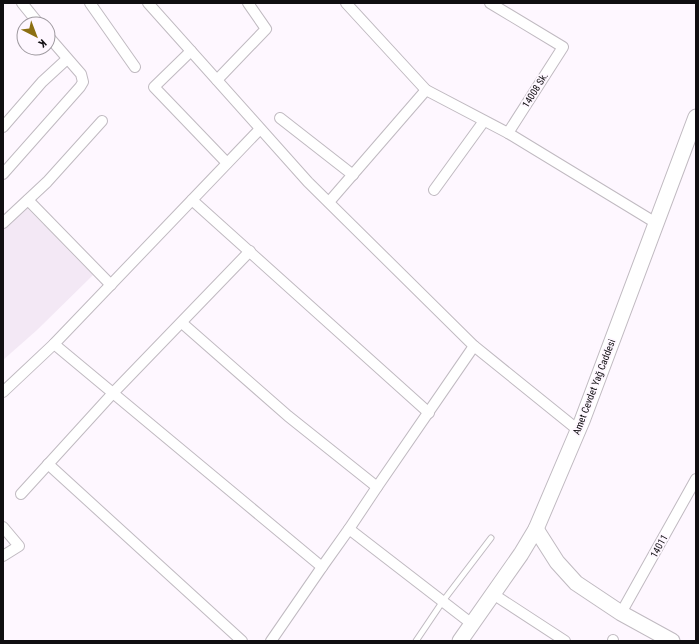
<svg xmlns="http://www.w3.org/2000/svg" width="699" height="644" viewBox="0 0 699 644" font-family="'Roboto Condensed',sans-serif">
	<style>
		.built { fill: #f3e8f5 }
		.lines { fill: none; stroke-linecap: round; stroke-linejoin: round }
		.lane-casing { stroke: #c0bac1; stroke-width: 7 }
		.street-casing { stroke: #c0bac1; stroke-width: 12 }
		.secondary-casing { stroke: #c0bac1; stroke-width: 17 }
		.lane { stroke: #fff; stroke-width: 5 }
		.street { stroke: #fff; stroke-width: 10 }
		.secondary { stroke: #fff; stroke-width: 15 }
		.labels { text-anchor: middle; dominant-baseline: central; stroke-width: 3.5; stroke-linejoin: round; paint-order: stroke }
		.street-label { font-size: 10px; fill: #100e11; stroke: #fef7ff }
	</style>
	<rect width="100%" height="100%" fill="#fef7ff"/>
	<polygon class="built" points="26,207 93,275 37,330 3,360 3,229"/>
	<g class="lines">
		<g class="lane-casing">
			<polyline id="lane" points="416,641 443,601 491,538"/>
		</g>
		<g class="street-casing">
			<g id="street">
				<polyline points="22,3 39,24"/>
				<polyline points="90,3 135,67"/>
				<polyline points="148,3 308,182 474,346 578,430"/>
				<polyline points="346,3 426,90 508,133 656,223"/>
				<polyline points="490,3 563,47 508,133"/>
				<polyline points="191,51 154,87 227,163"/>
				<polyline points="217,80 266,29 248,3"/>
				<polyline points="280,118 353,175"/>
				<polyline points="3,127 42,82 67,59"/>
				<polyline points="3,174 80,87 83,82 81,74 48,36"/>
				<polyline points="434,190 484,121"/>
				<polyline points="28,200 111,285"/>
				<polyline points="192,200 429,413"/>
				<polyline points="329,202 426,90"/>
				<polyline points="3,223 47,182 102,121"/>
				<polyline points="182,323 288,416 377,487"/>
				<polyline points="54,344 322,567"/>
				<polyline points="3,392 54,344 260,129"/>
				<polyline points="48,464 242,641"/>
				<polyline points="21,494 113,393 250,251"/>
				<polyline points="3,527 19,546 3,556"/>
				<polyline points="349,529 472,624"/>
				<polyline points="493,594 565,641"/>
				<polyline points="621,613 696,479"/>
				<polyline points="271,641 322,567 349,529 377,487 474,346"/>
				<polyline points="613,641 613,640"/>
			</g>
		</g>
		<g class="secondary-casing">
			<g id="secondary">
				<polyline points="536,529 557,562 576,583 621,613 672,641"/>
				<polyline points="460,641 521,554 536,529 582,421 696,117"/>
			</g>
		</g>
		<use href="#lane" class="lane"/>
		<use href="#street" class="street"/>
		<use href="#secondary" class="secondary"/>
	</g>
	<g class="labels">
		<g class="street-label">
			<text transform="translate(535 90) rotate(-58)">14008 Sk.</text>
			<text transform="translate(594 387) rotate(-69)">Amet Cevdet Yağ Caddesi</text>
			<text transform="translate(659 546) rotate(-61)">14011</text>
		</g>
	</g>
	<rect width="699" height="644" fill="none" stroke="#100e11" stroke-width="8"/>
	<g transform="translate(36 36) rotate(138)"><circle r="19" fill="#fef7ff" stroke="#9f9aa0"/>
	<path d="M0-3L7 15L0 10L-7 15Z" fill="#8c6f12"/>
	<text y="-6" font-size="11" font-weight="bold" text-anchor="middle" fill="#100e11">K</text>
	</g>
</svg>
